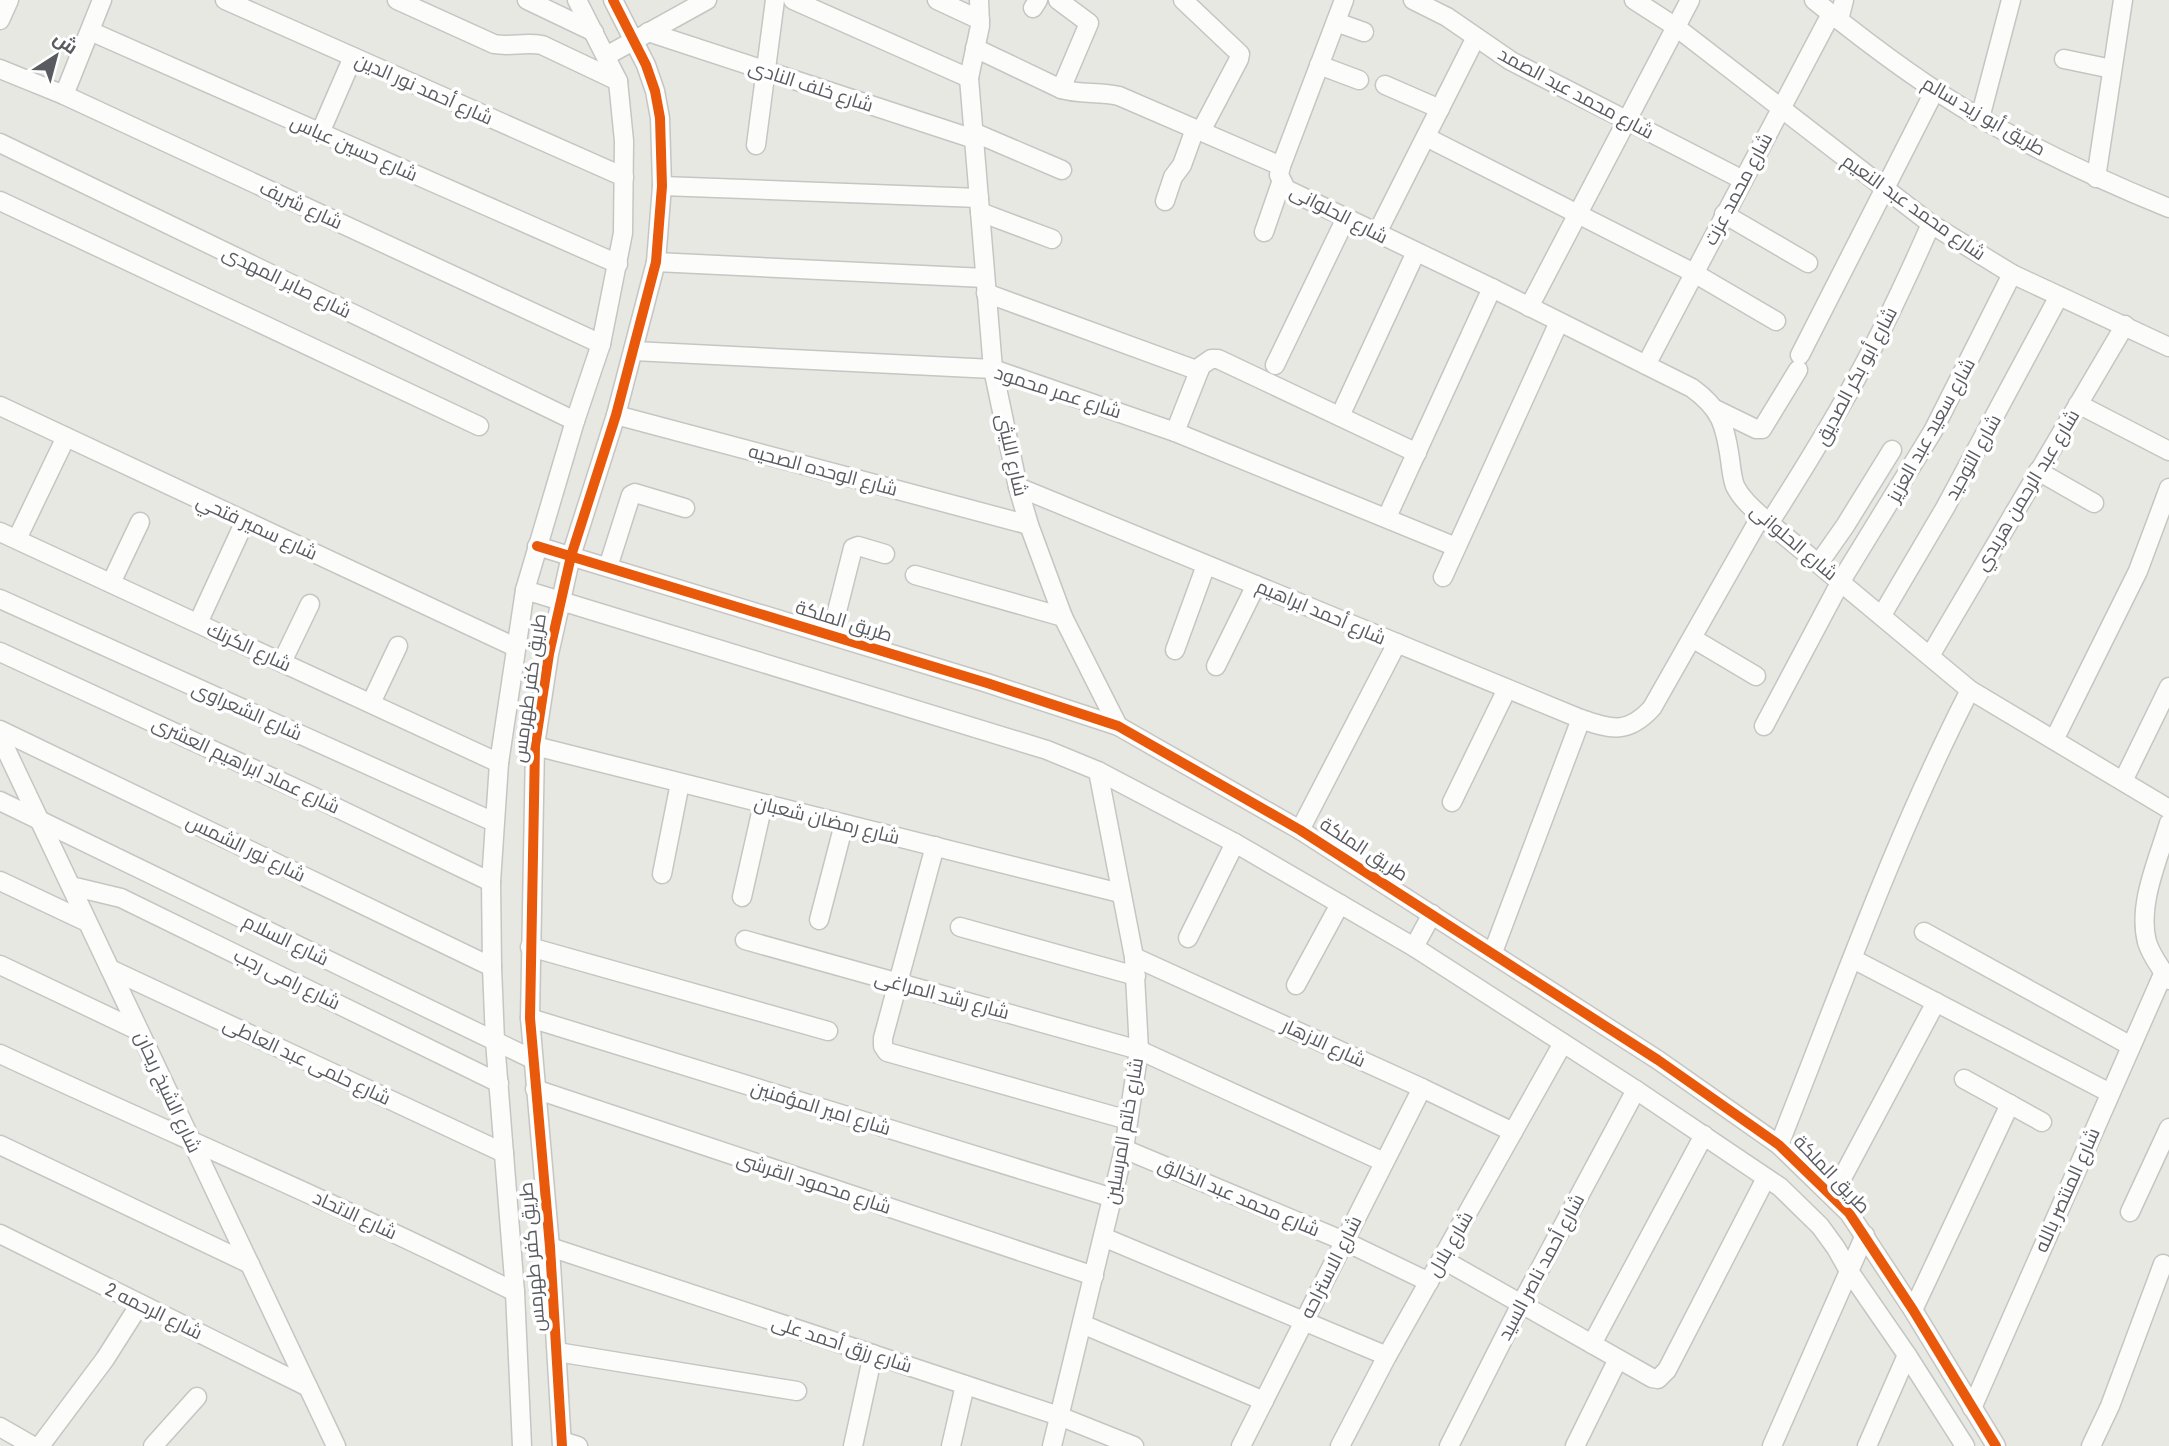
<svg xmlns="http://www.w3.org/2000/svg" width="2169" height="1446" viewBox="0 0 2169 1446" font-family="'Roboto Condensed',Cairo,sans-serif">
	<style>
		.lines { fill: none; stroke-linecap: round; stroke-linejoin: round }
		.minor-casing { stroke: #c5c5c3; stroke-width: 21 }
		.minor { stroke: #fcfcfb; stroke-width: 18 }
		.cycleway-casing { stroke: #fff; stroke-width: 15 }
		.cycleway { stroke: #e8590c; stroke-width: 10 }
		.labels { text-anchor: middle; dominant-baseline: central; stroke-width: 7; stroke-linejoin: round; paint-order: stroke }
		.street-label { font-size: 19px; fill: #595b60; stroke: #fff }
	</style>
	<rect width="100%" height="100%" fill="#e8e8e3"/>
	<g class="lines">
		<g class="minor-casing">
			<g id="minor">
				<polyline points="225,0 624,177"/>
				<path d="M397,0L494,44C510,47 525,42 542,45L618,81"/>
				<polyline points="527,0 594,32"/>
				<polyline points="793,0 969,78"/>
				<polyline points="937,0 980,20"/>
				<polyline points="979,0 980,26 969,78 993,369 1018,487 1029,525 1063,617 1118,726"/>
				<polyline points="1058,0 1089,23 1061,89"/>
				<polyline points="1183,0 1240,54 1239,59 1201,131"/>
				<path d="M1344,0L1281,166L1279,175L1286,189L1492,288L1692,388C1721,409 1725,425 1730,459C1731,467 1732,478 1735,486C1741,498 1751,507 1761,516L1970,690L2169,809"/>
				<polyline points="1413,0 1447,17 1511,61 1743,180"/>
				<polyline points="1634,0 1676,27 1931,224 2012,274 2169,347"/>
				<path d="M1814,0C1867,43 1921,84 1980,118C2041,152 2105,182 2169,208"/>
				<polyline points="1033,8 1038,0"/>
				<polyline points="0,20 9,0"/>
				<polyline points="1839,20 1844,0"/>
				<polyline points="1336,22 1364,32"/>
				<polyline points="90,31 618,264"/>
				<polyline points="648,32 974,139"/>
				<path d="M975,48L1061,89C1080,95 1100,91 1119,96L1281,166"/>
				<polyline points="606,56 707,0"/>
				<polyline points="2064,59 2112,69"/>
				<polyline points="1319,65 1359,80"/>
				<polyline points="0,69 64,95 601,344"/>
				<polyline points="1385,85 1440,109"/>
				<polyline points="64,95 102,0"/>
				<polyline points="1980,118 2011,0"/>
				<polyline points="973,132 1062,170"/>
				<polyline points="320,133 353,57"/>
				<polyline points="1426,137 1694,273 1776,321"/>
				<polyline points="0,143 575,421"/>
				<polyline points="756,145 775,0"/>
				<polyline points="2096,178 2123,0"/>
				<polyline points="662,186 979,198"/>
				<polyline points="0,201 479,426"/>
				<polyline points="1165,201 1173,177 1182,165 1195,129"/>
				<polyline points="980,212 1052,239"/>
				<polyline points="1724,214 1808,263"/>
				<polyline points="1264,232 1281,183"/>
				<polyline points="1377,233 1476,37"/>
				<polyline points="656,262 985,278"/>
				<polyline points="986,293 1199,371"/>
				<polyline points="1529,307 1690,0"/>
				<polyline points="634,351 993,369 1175,432 1456,547"/>
				<polyline points="1800,355 1935,90"/>
				<polyline points="1275,365 1346,218"/>
				<polyline points="1646,365 1831,14"/>
				<polyline points="2078,404 2169,451"/>
				<polyline points="0,406 515,647"/>
				<polyline points="1717,410 1756,429 1762,429 1798,370"/>
				<polyline points="616,415 1029,525"/>
				<polyline points="1340,416 1416,252"/>
				<polyline points="1175,432 1201,366 1211,359 1218,359 1417,453"/>
				<polyline points="2038,471 2094,503"/>
				<path d="M1018,487L1581,719C1612,730 1628,734 1652,708L1761,516"/>
				<polyline points="1387,517 1492,288"/>
				<path d="M1770,522C1800,475 1829,428 1856,379C1884,329 1908,276 1931,224"/>
				<polyline points="0,532 499,763"/>
				<polyline points="17,539 66,437"/>
				<polyline points="537,546 987,683 1118,726 1300,830 1658,1060 1779,1145 1849,1213 1913,1310 1996,1446"/>
				<polyline points="1819,563 1845,526 1892,450"/>
				<polyline points="608,567 631,495 635,493 685,508"/>
				<polyline points="915,575 1063,617"/>
				<polyline points="1443,577 1559,322"/>
				<polyline points="111,583 140,522"/>
				<polyline points="525,590 1047,750 1098,771 1235,843 1414,947 1636,1090 1780,1187 1820,1226 1836,1248 1849,1271 1907,1355 1965,1446"/>
				<polyline points="0,599 494,822"/>
				<polyline points="1882,615 1945,508 2059,296"/>
				<polyline points="198,623 245,521"/>
				<polyline points="831,635 853,548 858,546 885,554"/>
				<polyline points="1692,638 1756,676"/>
				<polyline points="1175,650 1206,565"/>
				<polyline points="0,652 310,795 491,882"/>
				<polyline points="1930,656 2125,325"/>
				<polyline points="282,662 310,604"/>
				<polyline points="1216,666 1256,585"/>
				<polyline points="371,703 398,646"/>
				<polyline points="1764,726 1841,581 1933,431 2012,274"/>
				<polyline points="0,730 492,967"/>
				<polyline points="0,737 336,1446"/>
				<polyline points="2054,740 2138,571 2169,488"/>
				<polyline points="535,746 1120,893"/>
				<polyline points="2123,781 2169,687"/>
				<polyline points="0,801 532,1059"/>
				<polyline points="1452,802 1507,689"/>
				<path d="M2169,823C2159,858 2137,904 2147,942C2151,955 2161,969 2169,980"/>
				<polyline points="1300,830 1397,643"/>
				<polyline points="935,846 883,1038 883,1046 887,1052 1128,1120"/>
				<polyline points="662,874 680,783"/>
				<polyline points="0,881 87,922"/>
				<polyline points="71,886 121,898 499,1083"/>
				<polyline points="742,897 763,804"/>
				<polyline points="819,920 844,824"/>
				<polyline points="960,927 1136,976"/>
				<polyline points="1924,932 2131,1046"/>
				<polyline points="1188,938 1235,843"/>
				<polyline points="745,940 1139,1050 1384,1162"/>
				<polyline points="530,947 828,1031"/>
				<polyline points="1414,947 1432,914"/>
				<polyline points="1493,952 1581,719"/>
				<polyline points="1134,957 1422,1088 1513,1132"/>
				<polyline points="1853,959 2110,1093"/>
				<polyline points="0,965 139,1031"/>
				<polyline points="110,969 504,1153"/>
				<polyline points="1296,985 1340,904"/>
				<polyline points="530,1018 1113,1198"/>
				<path d="M0,1054C172,1134 346,1207 515,1292"/>
				<polyline points="1964,1079 2042,1122"/>
				<polyline points="535,1089 1094,1276"/>
				<polyline points="0,1145 250,1264"/>
				<path d="M1779,1145C1840,992 1895,836 1970,690"/>
				<polyline points="1124,1149 1344,1241 1429,1282"/>
				<polyline points="1833,1195 1936,1002"/>
				<polyline points="2130,1212 2169,1128"/>
				<polyline points="0,1234 308,1387"/>
				<polyline points="1103,1237 1387,1356"/>
				<polyline points="550,1247 1059,1416 1134,1446"/>
				<polyline points="1442,1259 1652,1378 1658,1379 1667,1370 1766,1178"/>
				<polyline points="1913,1310 2010,1104"/>
				<polyline points="1082,1324 1264,1401"/>
				<polyline points="1592,1344 1704,1135"/>
				<polyline points="557,1352 797,1391"/>
				<polyline points="1972,1408 2164,972"/>
				<polyline points="0,1427 33,1446"/>
				<polyline points="562,1441 578,1446"/>
				<polyline points="40,1446 105,1359 140,1304"/>
				<polyline points="153,1446 197,1397"/>
				<polyline points="522,1446 515,1292 495,1041 492,967 491,882 499,763 525,590 575,421 601,344 623,233 624,141 618,81 577,0"/>
				<polyline points="562,1446 550,1247 530,1018 535,746 549,654 571,556 616,415 656,262 662,186 660,118 655,91 646,65 613,0"/>
				<polyline points="853,1446 873,1354"/>
				<polyline points="951,1446 965,1385"/>
				<polyline points="1052,1446 1124,1149 1139,1050 1134,957 1098,771"/>
				<polyline points="1241,1446 1422,1088"/>
				<polyline points="1340,1446 1387,1356 1563,1043"/>
				<polyline points="1449,1446 1521,1304 1636,1090"/>
				<polyline points="1575,1446 1618,1359"/>
				<polyline points="1772,1446 1865,1235"/>
				<polyline points="1867,1446 1907,1355"/>
				<polyline points="2091,1446 2110,1406 2163,1264"/>
			</g>
		</g>
		<use href="#minor" class="minor"/>
		<g class="cycleway-casing">
			<g id="cycleway">
				<polyline points="537,546 987,683 1118,726 1300,830 1658,1060 1779,1145 1849,1213 1913,1310 1996,1446"/>
				<polyline points="562,1446 550,1247 530,1018 535,746 549,654 571,556 616,415 656,262 662,186 660,118 655,91 646,65 613,0"/>
			</g>
		</g>
		<use href="#cycleway" class="cycleway"/>
	</g>
	<g class="labels">
		<g class="street-label">
			<text transform="translate(811 86) rotate(18)">شارع خلف النادى</text>
			<text transform="translate(424 89) rotate(24)">شارع أحمد نور الدين</text>
			<text transform="translate(1576 93) rotate(28)">شارع محمد عبد الصمد</text>
			<text transform="translate(1984 116) rotate(30)">طريق أبو زيد سالم</text>
			<text transform="translate(354 148) rotate(24)">شارع حسين عباس</text>
			<text transform="translate(1738 189) rotate(-62)">شارع محمد عزت</text>
			<text transform="translate(301 205) rotate(25)">شارع شريف</text>
			<text transform="translate(1914 207) rotate(35)">شارع محمد عبد النعيم</text>
			<text transform="translate(1339 214) rotate(27)">شارع الحلوانى</text>
			<text transform="translate(287 282) rotate(26)">شارع صابر المهدى</text>
			<text transform="translate(1856 376) rotate(-62)">شارع أبو بكر الصديق</text>
			<text transform="translate(1058 392) rotate(18)">شارع عمر محمود</text>
			<text transform="translate(1931 430) rotate(-61)">شارع سعيد عبد العزيز</text>
			<text transform="translate(1012 455) rotate(77)">شارع الليثى</text>
			<text transform="translate(1973 457) rotate(-61)">شارع التوحيد</text>
			<text transform="translate(823 470) rotate(15)">شارع الوحده الصحيه</text>
			<text transform="translate(2027 490) rotate(-59)">شارع عبد الرحمن هريدي</text>
			<text transform="translate(257 527) rotate(25)">شارع سمير فتحي</text>
			<text transform="translate(1794 542) rotate(40)">شارع الحلوانى</text>
			<text transform="translate(1321 612) rotate(23)">شارع أحمد ابراهيم</text>
			<text transform="translate(844 621) rotate(17)">طريق الملكة</text>
			<text transform="translate(249 647) rotate(25)">شارع الكرنك</text>
			<text transform="translate(529 688) rotate(-82)">طريق كفر طهرمس</text>
			<text transform="translate(247 711) rotate(24)">شارع الشعراوى</text>
			<text transform="translate(246 765) rotate(25)">شارع عماد ابراهيم العشرى</text>
			<text transform="translate(827 820) rotate(14)">شارع رمضان شعبان</text>
			<text transform="translate(246 848) rotate(26)">شارع نور الشمس</text>
			<text transform="translate(1364 849) rotate(33)">طريق الملكة</text>
			<text transform="translate(286 940) rotate(26)">شارع السلام</text>
			<text transform="translate(287 979) rotate(26)">شارع رامى رجب</text>
			<text transform="translate(942 995) rotate(15)">شارع رشد المراغى</text>
			<text transform="translate(1324 1043) rotate(25)">شارع الازهار</text>
			<text transform="translate(307 1061) rotate(25)">شارع حلمى عبد العاطى</text>
			<text transform="translate(168 1092) rotate(65)">شارع الشيخ ريحان</text>
			<text transform="translate(821 1108) rotate(17)">شارع امير المؤمنين</text>
			<text transform="translate(1124 1131) rotate(-80)">شارع خاتم المرسلين</text>
			<text transform="translate(1832 1174) rotate(46)">طريق الملكة</text>
			<text transform="translate(814 1183) rotate(18)">شارع محمود القرشى</text>
			<text transform="translate(2067 1190) rotate(-66)">شارع المنتصر بالله</text>
			<text transform="translate(1239 1197) rotate(23)">شارع محمد عبد الخالق</text>
			<text transform="translate(355 1215) rotate(25)">شارع الاتحاد</text>
			<text transform="translate(1450 1244) rotate(-60)">شارع بلال</text>
			<text transform="translate(532 1257) rotate(-95)">طريق كفر طهرمس</text>
			<text transform="translate(1331 1267) rotate(-63)">شارع الاستراحه</text>
			<text transform="translate(1541 1267) rotate(-62)">شارع أحمد ناصر السيد</text>
			<text transform="translate(154 1311) rotate(26)">شارع الرحمه 2</text>
			<text transform="translate(842 1344) rotate(18)">شارع رزق أحمد على</text>
		</g>
	</g>
	<g transform="translate(56 56) rotate(36)" stroke="#ffffff" stroke-width="5" paint-order="stroke">
	<path d="M0-5L12 26L0 18L-12 26Z" fill="#595b60"/>
	<text y="-10" font-size="19" font-weight="bold" text-anchor="middle" fill="#595b60">ش</text>
	</g>
</svg>
